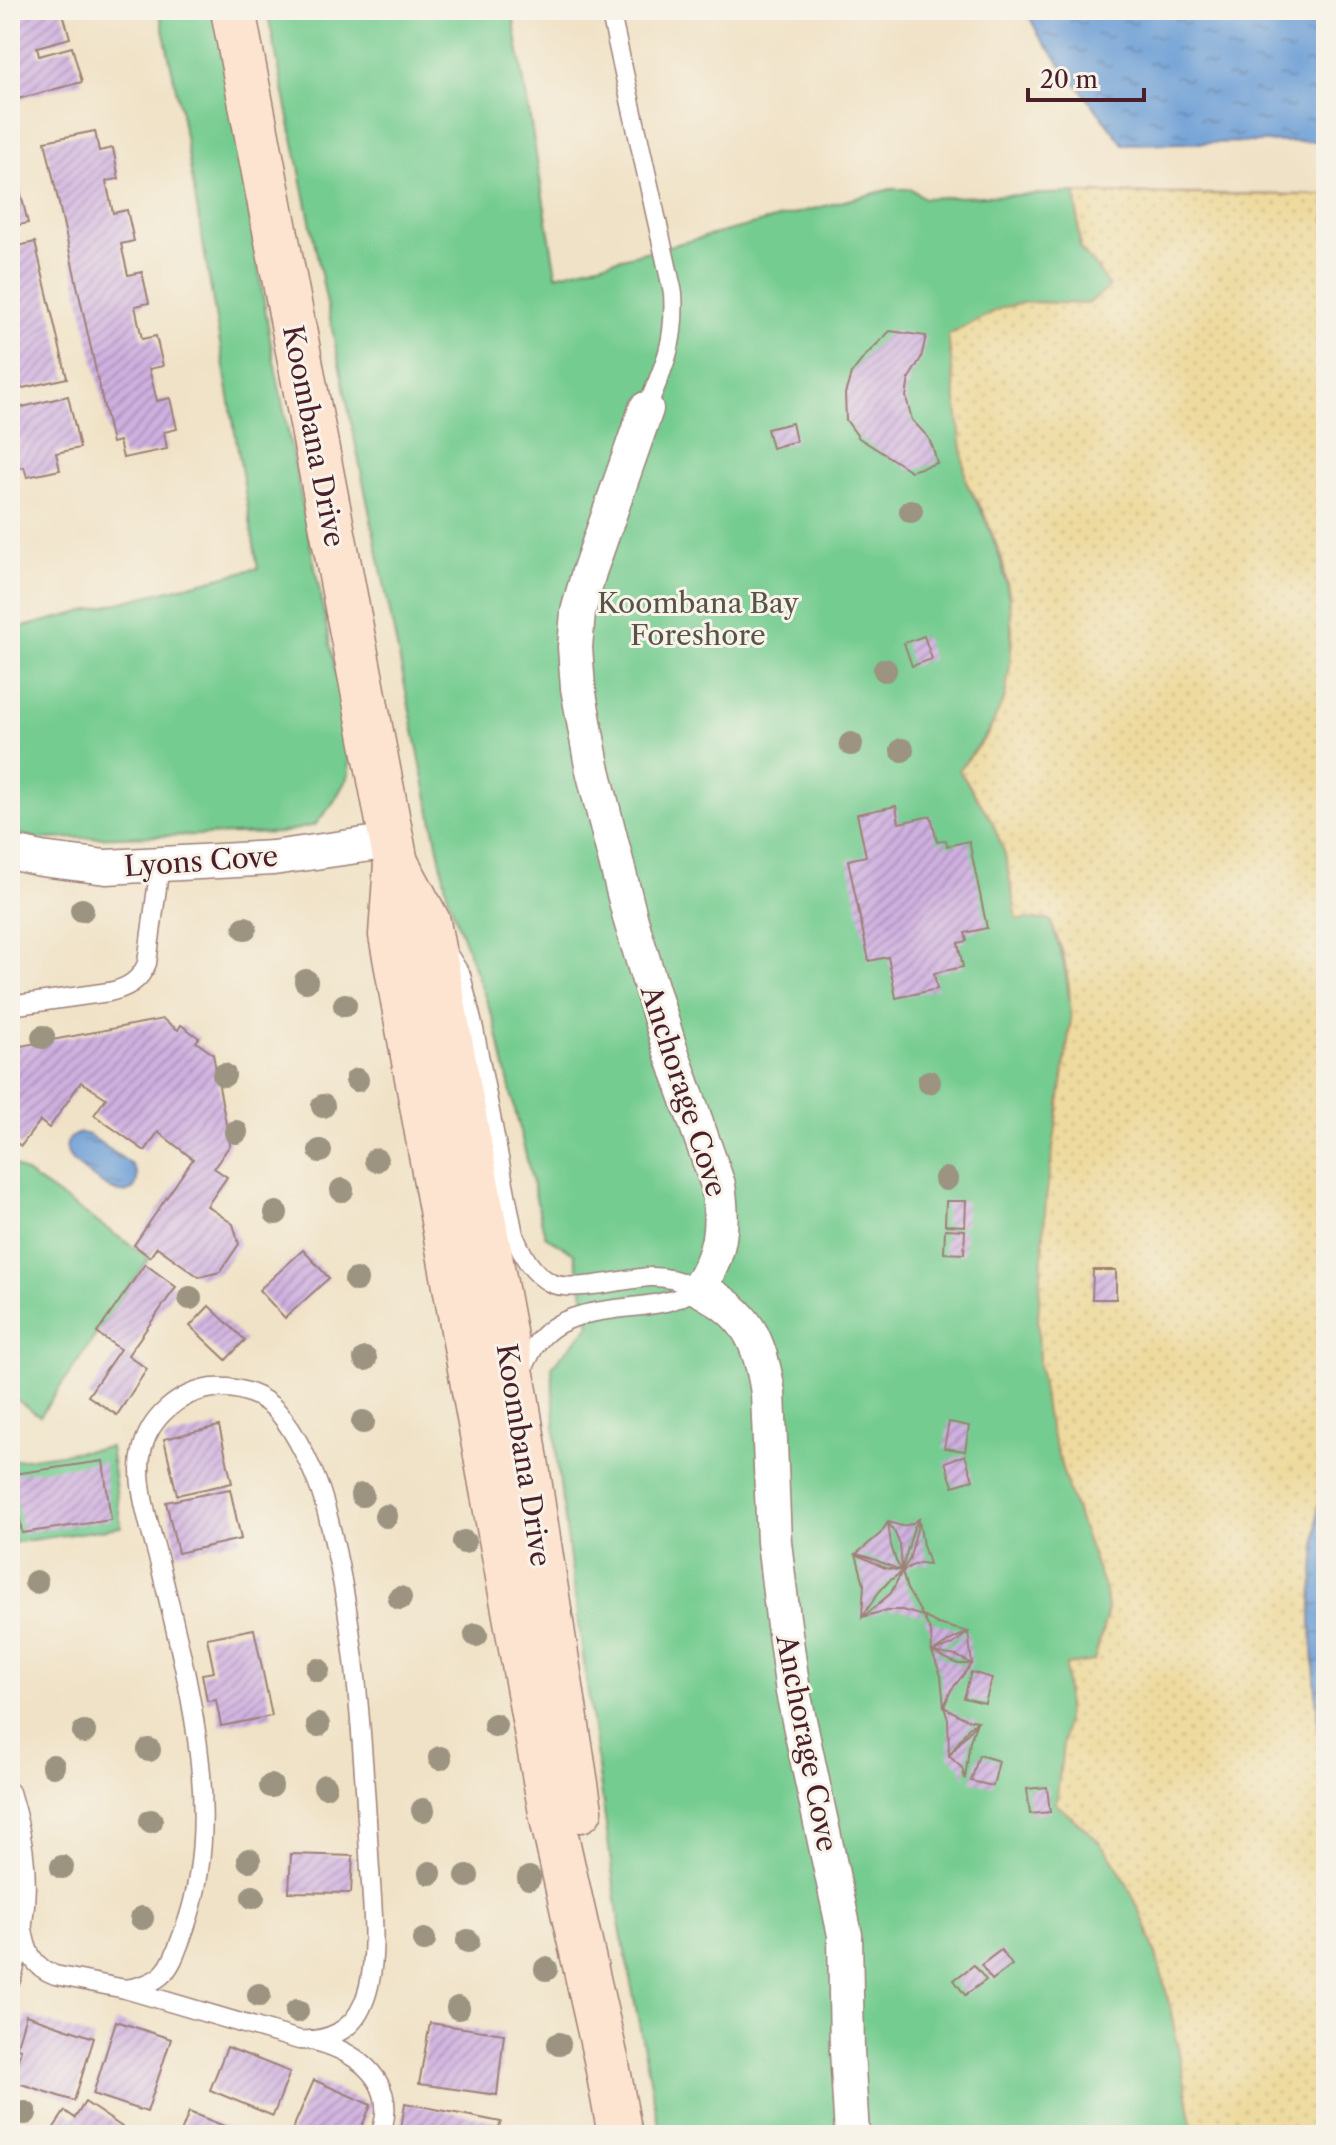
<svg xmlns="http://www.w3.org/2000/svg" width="1336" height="2145" viewBox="0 0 1336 2145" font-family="'Libre Caslon Text',serif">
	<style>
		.green { fill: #75cc90; stroke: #60765e; stroke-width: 2 }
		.sand { fill: url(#sand-dots); stroke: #9c7c64; stroke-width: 2 }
		.water { fill: url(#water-ripples); stroke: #5a5e80; stroke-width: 2 }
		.building { fill: url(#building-hatch) }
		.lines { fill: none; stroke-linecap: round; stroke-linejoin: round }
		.service-casing { stroke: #9d8078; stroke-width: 21 }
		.minor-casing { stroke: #9d8078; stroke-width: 37 }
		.secondary-casing { stroke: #9d8078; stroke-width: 47 }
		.service { stroke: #fff; stroke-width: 18 }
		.minor { stroke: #fff; stroke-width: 34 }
		.secondary { stroke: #fde4d0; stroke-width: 44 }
		.tree { fill: #9c9381 }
		.labels { text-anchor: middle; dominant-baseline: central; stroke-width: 6; stroke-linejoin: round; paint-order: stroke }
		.street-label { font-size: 28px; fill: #4a1f2b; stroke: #f7f3e8 }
		.park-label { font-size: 28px; fill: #575349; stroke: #f7f3e8 }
	</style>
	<defs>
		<pattern id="sand-dots" width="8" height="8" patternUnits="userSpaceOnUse" patternTransform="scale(2)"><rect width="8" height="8" fill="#eeda9e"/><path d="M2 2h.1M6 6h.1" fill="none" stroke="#cebb88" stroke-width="1.8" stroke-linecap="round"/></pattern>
		<pattern id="water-ripples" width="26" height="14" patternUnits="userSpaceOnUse" patternTransform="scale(2)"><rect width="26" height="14" fill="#6a9dd5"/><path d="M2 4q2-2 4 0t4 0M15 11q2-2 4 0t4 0" fill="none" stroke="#597fad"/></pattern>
		<pattern id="building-hatch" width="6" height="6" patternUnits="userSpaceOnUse" patternTransform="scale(2)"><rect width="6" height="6" fill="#cfb0e0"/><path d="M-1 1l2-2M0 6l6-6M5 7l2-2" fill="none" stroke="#aa8fb6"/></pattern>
	</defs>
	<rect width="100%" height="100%" fill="#f7f3e8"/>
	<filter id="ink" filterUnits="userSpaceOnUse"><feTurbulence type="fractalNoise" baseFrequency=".0125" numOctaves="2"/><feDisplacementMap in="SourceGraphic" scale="16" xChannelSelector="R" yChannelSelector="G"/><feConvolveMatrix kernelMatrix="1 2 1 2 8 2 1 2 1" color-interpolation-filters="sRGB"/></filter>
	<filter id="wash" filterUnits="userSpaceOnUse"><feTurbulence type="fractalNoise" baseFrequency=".006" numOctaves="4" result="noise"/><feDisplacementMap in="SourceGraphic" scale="32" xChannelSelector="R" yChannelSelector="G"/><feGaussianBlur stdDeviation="1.8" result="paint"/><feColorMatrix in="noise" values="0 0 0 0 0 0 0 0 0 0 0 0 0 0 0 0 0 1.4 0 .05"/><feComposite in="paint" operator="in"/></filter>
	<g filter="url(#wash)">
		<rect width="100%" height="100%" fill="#f0e2c6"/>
		<g class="green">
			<polygon points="159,10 216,10 272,351 348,734 349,775 333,803 315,825 280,833 41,839 10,832 10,630 258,568 180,107"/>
			<path d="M267,10H512L556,275L891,189H911L924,198L1076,193L1080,249L1095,265L1109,287L1088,304L1025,302L966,482C997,537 1015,589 1011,653C1010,667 1009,683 1005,696C997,724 977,747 959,770L992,821L1005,854L1017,918L1050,920C1063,954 1069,982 1071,1018L1068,1489L1104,1587L1108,1610L1094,1661L1066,1665L1067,1710L1057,1804C1076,1821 1099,1838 1113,1860C1165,1941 1177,2043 1194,2135H661L619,1922L557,1462L552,1366L590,1325L574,1253L545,1236L494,1021L448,897Z"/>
			<polygon points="10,1162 149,1258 40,1416 10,1395"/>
			<polygon points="110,1447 121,1527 10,1543 10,1461"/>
		</g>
		<path class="sand" d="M1076,193L1326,195V1387L1311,1620L1326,1838V2135H1194C1177,2043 1165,1941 1113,1860C1099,1838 1076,1821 1056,1804L1067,1710L1066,1665L1094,1661L1108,1610L1104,1587L1068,1489L1046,1414L1039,1364L1038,1320L1046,1198L1071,1019L1069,987L1063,953L1050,920L1017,919L1005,854L992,821L959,770L988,734L1005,697L1010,665L1012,633L1009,593L1002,559L983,511L966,482L948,335L1001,308L1025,302L1088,304L1109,287L1095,265L1080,249Z"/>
		<g class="water">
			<polygon points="1026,10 1326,10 1326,141 1123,144 1039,36"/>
			<path d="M81,1133L89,1135L132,1165C136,1171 139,1177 136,1184C126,1210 83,1169 71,1160C63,1147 65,1137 81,1133Z"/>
			<polygon points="1326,1387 1326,1838 1311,1620"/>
		</g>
		<g id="blocks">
			<g class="building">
				<polygon points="10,10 62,10 70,38 37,47 39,56 72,47 82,82 10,101"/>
				<polygon points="95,131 99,151 113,148 119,179 106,181 113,213 127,210 134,241 121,244 128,275 142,272 149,303 135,306 142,339 156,336 163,366 149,369 157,401 170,398 177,429 164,432 167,449 123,458 119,441 112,443 45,141"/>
				<polygon points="17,178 28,223 10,227 10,179"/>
				<polygon points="35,242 67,378 14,390 10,372 10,248"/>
				<polygon points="890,331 926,336 921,358 909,378 906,397 912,420 928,437 933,448 937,463 911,471 859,438 846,420 845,394 851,374 865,356"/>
				<polygon points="68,396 80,448 56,453 60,470 27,477 24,467 10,470 10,410"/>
				<polygon points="792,423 796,441 772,448 767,429"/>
				<polygon points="924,636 932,659 912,666 904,643"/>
				<polygon points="896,806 899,823 931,816 937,842 946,840 947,846 969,841 987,928 965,933 967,941 958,943 963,967 934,973 937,989 896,998 888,957 869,961 848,860 866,856 857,814"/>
				<polygon points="163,1019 178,1030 181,1025 199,1038 196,1042 213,1054 230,1145 214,1168 227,1177 207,1206 233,1224 239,1244 220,1272 199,1277 157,1247 150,1257 134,1245 193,1159 158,1132 145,1151 94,1115 106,1098 81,1082 49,1128 40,1121 21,1146 10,1138 10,1048"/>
				<polygon points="946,1201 966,1201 965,1226 945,1225"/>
				<polygon points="945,1229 965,1230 964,1254 944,1253"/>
				<polygon points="303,1250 329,1278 285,1318 259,1290"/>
				<polygon points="145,1264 176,1287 128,1355 147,1369 117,1415 88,1396 120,1349 97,1333"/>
				<polygon points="1093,1270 1116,1270 1116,1299 1092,1299"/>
				<polygon points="209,1306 245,1340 226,1360 190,1326"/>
				<polygon points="949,1422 969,1426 965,1451 944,1448"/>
				<polygon points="219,1426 232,1483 177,1495 164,1439"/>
				<polygon points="965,1455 973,1480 953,1486 945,1462"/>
				<polygon points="103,1461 111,1520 22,1533 13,1474"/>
				<polygon points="230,1489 241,1539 178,1553 166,1502"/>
				<polygon points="920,1518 914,1527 902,1569 900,1545 895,1533 888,1522 902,1526 911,1524"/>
				<polygon points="919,1521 923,1545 929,1564 920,1563 911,1566 889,1581 879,1592 862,1617 864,1584 856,1554 885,1568 902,1571 909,1560"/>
				<polygon points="888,1522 891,1545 896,1561 902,1571 868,1557 856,1554 880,1534"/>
				<polygon points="902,1571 907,1589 923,1616 902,1610 887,1610 863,1617 891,1593"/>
				<polygon points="923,1616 938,1624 968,1632 953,1639 932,1652 931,1632"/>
				<polygon points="254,1629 272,1716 221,1726 216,1700 207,1701 202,1674 214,1672 207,1638"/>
				<polygon points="968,1632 972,1664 957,1656 932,1652 952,1645"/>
				<polygon points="932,1652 958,1664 972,1664 951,1690 944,1707 941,1676"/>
				<polygon points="971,1672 992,1678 985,1703 964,1698"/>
				<polygon points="944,1707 966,1719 978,1721 969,1727 949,1756 948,1719"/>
				<polygon points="977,1722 970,1741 965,1779 962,1768 949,1756"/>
				<polygon points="979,1755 999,1761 993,1786 971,1781"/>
				<polygon points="1047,1787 1050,1812 1030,1814 1027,1789"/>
				<polygon points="291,1854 353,1856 351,1893 289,1892"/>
				<polygon points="1001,1950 1012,1965 992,1980 981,1965"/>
				<polygon points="974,1965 986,1980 965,1995 954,1980"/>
				<polygon points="26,2015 94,2038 74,2101 12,2081 21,2049 16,2048"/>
				<polygon points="116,2021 171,2039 147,2112 93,2094"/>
				<polygon points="430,2023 504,2034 497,2095 419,2084"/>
				<polygon points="227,2047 290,2072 273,2116 210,2090"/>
				<polygon points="314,2080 371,2105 358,2135 290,2135"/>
				<polygon points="85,2102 122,2127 117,2135 49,2135 65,2111 75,2118"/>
				<polygon points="405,2103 501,2122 496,2135 400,2135"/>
				<polygon points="189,2112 247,2135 180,2135"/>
			</g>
		</g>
	</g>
	<g filter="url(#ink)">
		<use href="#blocks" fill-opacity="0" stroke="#9d8078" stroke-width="2"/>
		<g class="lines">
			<g class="service-casing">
				<g id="service">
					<path d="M610,10L673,293C676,342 665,365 646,409"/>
					<path d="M446,951L461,975L474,1029L514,1235C522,1254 531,1273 551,1283C572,1293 625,1279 649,1277C667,1276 682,1282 698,1288"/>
					<path d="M10,1006L109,992C127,988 140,981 147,963L160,865"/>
					<path d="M522,1374C524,1365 528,1359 532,1351C557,1303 624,1313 669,1301C680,1299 688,1293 698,1288"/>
					<path d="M10,1792C27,1847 31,1890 19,1946C17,1958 15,1971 10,1982"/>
					<path d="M23,1929C26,1951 33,1967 55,1975L125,1989L299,2040C327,2042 352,2031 363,2004C381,1964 371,1897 369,1853C362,1736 356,1616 324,1502C317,1477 296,1432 278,1412C262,1394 237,1386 213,1388C179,1392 149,1418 142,1451C134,1484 152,1532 160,1565C187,1678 226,1814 185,1928C171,1965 169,1983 125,1989"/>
					<path d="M315,2041C360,2053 400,2084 380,2135"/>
				</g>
			</g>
			<g class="minor-casing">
				<g id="minor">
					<path d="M646,409L589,572L578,612L575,647L578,688L592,766L631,921L670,1049L718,1185C724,1225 721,1255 698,1288C747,1313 760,1339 768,1393L774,1542L783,1618L793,1692L845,1935L847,2051L852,2135"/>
					<polyline points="10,852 41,859 106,867 273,858 392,841"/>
				</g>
			</g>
			<g class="secondary-casing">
				<g id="secondary">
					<polyline points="233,10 396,863 391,935 552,1818 606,2059 620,2135"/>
					<polyline points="396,863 428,922 517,1402 580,1810"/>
				</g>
			</g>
			<use href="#service" class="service"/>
			<use href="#minor" class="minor"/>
			<use href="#secondary" class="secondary"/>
		</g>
		<g class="tree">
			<circle cx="911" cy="511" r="12"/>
			<circle cx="885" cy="670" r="12"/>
			<circle cx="851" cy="744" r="12"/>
			<circle cx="902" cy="750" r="12"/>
			<circle cx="82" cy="910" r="12"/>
			<circle cx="245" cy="928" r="12"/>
			<circle cx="306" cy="981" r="12"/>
			<circle cx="345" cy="1005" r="12"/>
			<circle cx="43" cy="1037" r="12"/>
			<circle cx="224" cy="1075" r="12"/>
			<circle cx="357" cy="1080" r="12"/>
			<circle cx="929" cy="1082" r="12"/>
			<circle cx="323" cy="1106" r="12"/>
			<circle cx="236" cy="1132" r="12"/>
			<circle cx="320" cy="1151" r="12"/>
			<circle cx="376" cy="1160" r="12"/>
			<circle cx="946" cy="1179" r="12"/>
			<circle cx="342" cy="1190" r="12"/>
			<circle cx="276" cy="1213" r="12"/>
			<circle cx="356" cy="1280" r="12"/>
			<circle cx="190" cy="1298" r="12"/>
			<circle cx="365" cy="1359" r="12"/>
			<circle cx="363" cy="1422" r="12"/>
			<circle cx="362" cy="1495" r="12"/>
			<circle cx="386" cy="1516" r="12"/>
			<circle cx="464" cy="1542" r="12"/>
			<circle cx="36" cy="1582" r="12"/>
			<circle cx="400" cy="1598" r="12"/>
			<circle cx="476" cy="1635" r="12"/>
			<circle cx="318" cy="1670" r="12"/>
			<circle cx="318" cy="1725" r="12"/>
			<circle cx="495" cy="1725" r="12"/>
			<circle cx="84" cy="1732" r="12"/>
			<circle cx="149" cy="1750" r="12"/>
			<circle cx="440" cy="1758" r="12"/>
			<circle cx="53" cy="1766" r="12"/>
			<circle cx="271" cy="1786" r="12"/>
			<circle cx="325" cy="1786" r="12"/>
			<circle cx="423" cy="1810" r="12"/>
			<circle cx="151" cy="1821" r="12"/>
			<circle cx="249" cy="1860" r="12"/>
			<circle cx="62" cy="1867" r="12"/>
			<circle cx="430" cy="1873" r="12"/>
			<circle cx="467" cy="1876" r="12"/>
			<circle cx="529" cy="1878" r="12"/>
			<circle cx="253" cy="1897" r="12"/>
			<circle cx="142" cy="1918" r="12"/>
			<circle cx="424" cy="1940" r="12"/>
			<circle cx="468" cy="1941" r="12"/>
			<circle cx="546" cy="1969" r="12"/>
			<circle cx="259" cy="1995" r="12"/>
			<circle cx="458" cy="2008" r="12"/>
			<circle cx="297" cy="2011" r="12"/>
			<circle cx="559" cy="2044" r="12"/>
			<circle cx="25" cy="2113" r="12"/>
		</g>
	</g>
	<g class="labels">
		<g class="street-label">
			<text transform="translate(314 436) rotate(79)">Koombana Drive</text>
			<text transform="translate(201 861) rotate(-4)">Lyons Cove</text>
			<text transform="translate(684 1091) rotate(72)">Anchorage Cove</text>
			<text transform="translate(524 1455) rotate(81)">Koombana Drive</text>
			<text transform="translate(807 1743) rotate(79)">Anchorage Cove</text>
		</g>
		<g class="park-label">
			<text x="698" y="603">Koombana Bay<tspan x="698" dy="32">Foreshore</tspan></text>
		</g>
	</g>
	<rect width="1336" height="2145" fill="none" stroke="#f7f3e8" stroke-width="40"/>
	<path d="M1028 88v12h116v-12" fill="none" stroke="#4a1f2b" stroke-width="4"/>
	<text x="1040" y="88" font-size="24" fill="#4a1f2b" stroke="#f7f3e8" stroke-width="6" paint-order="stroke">20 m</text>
</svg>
